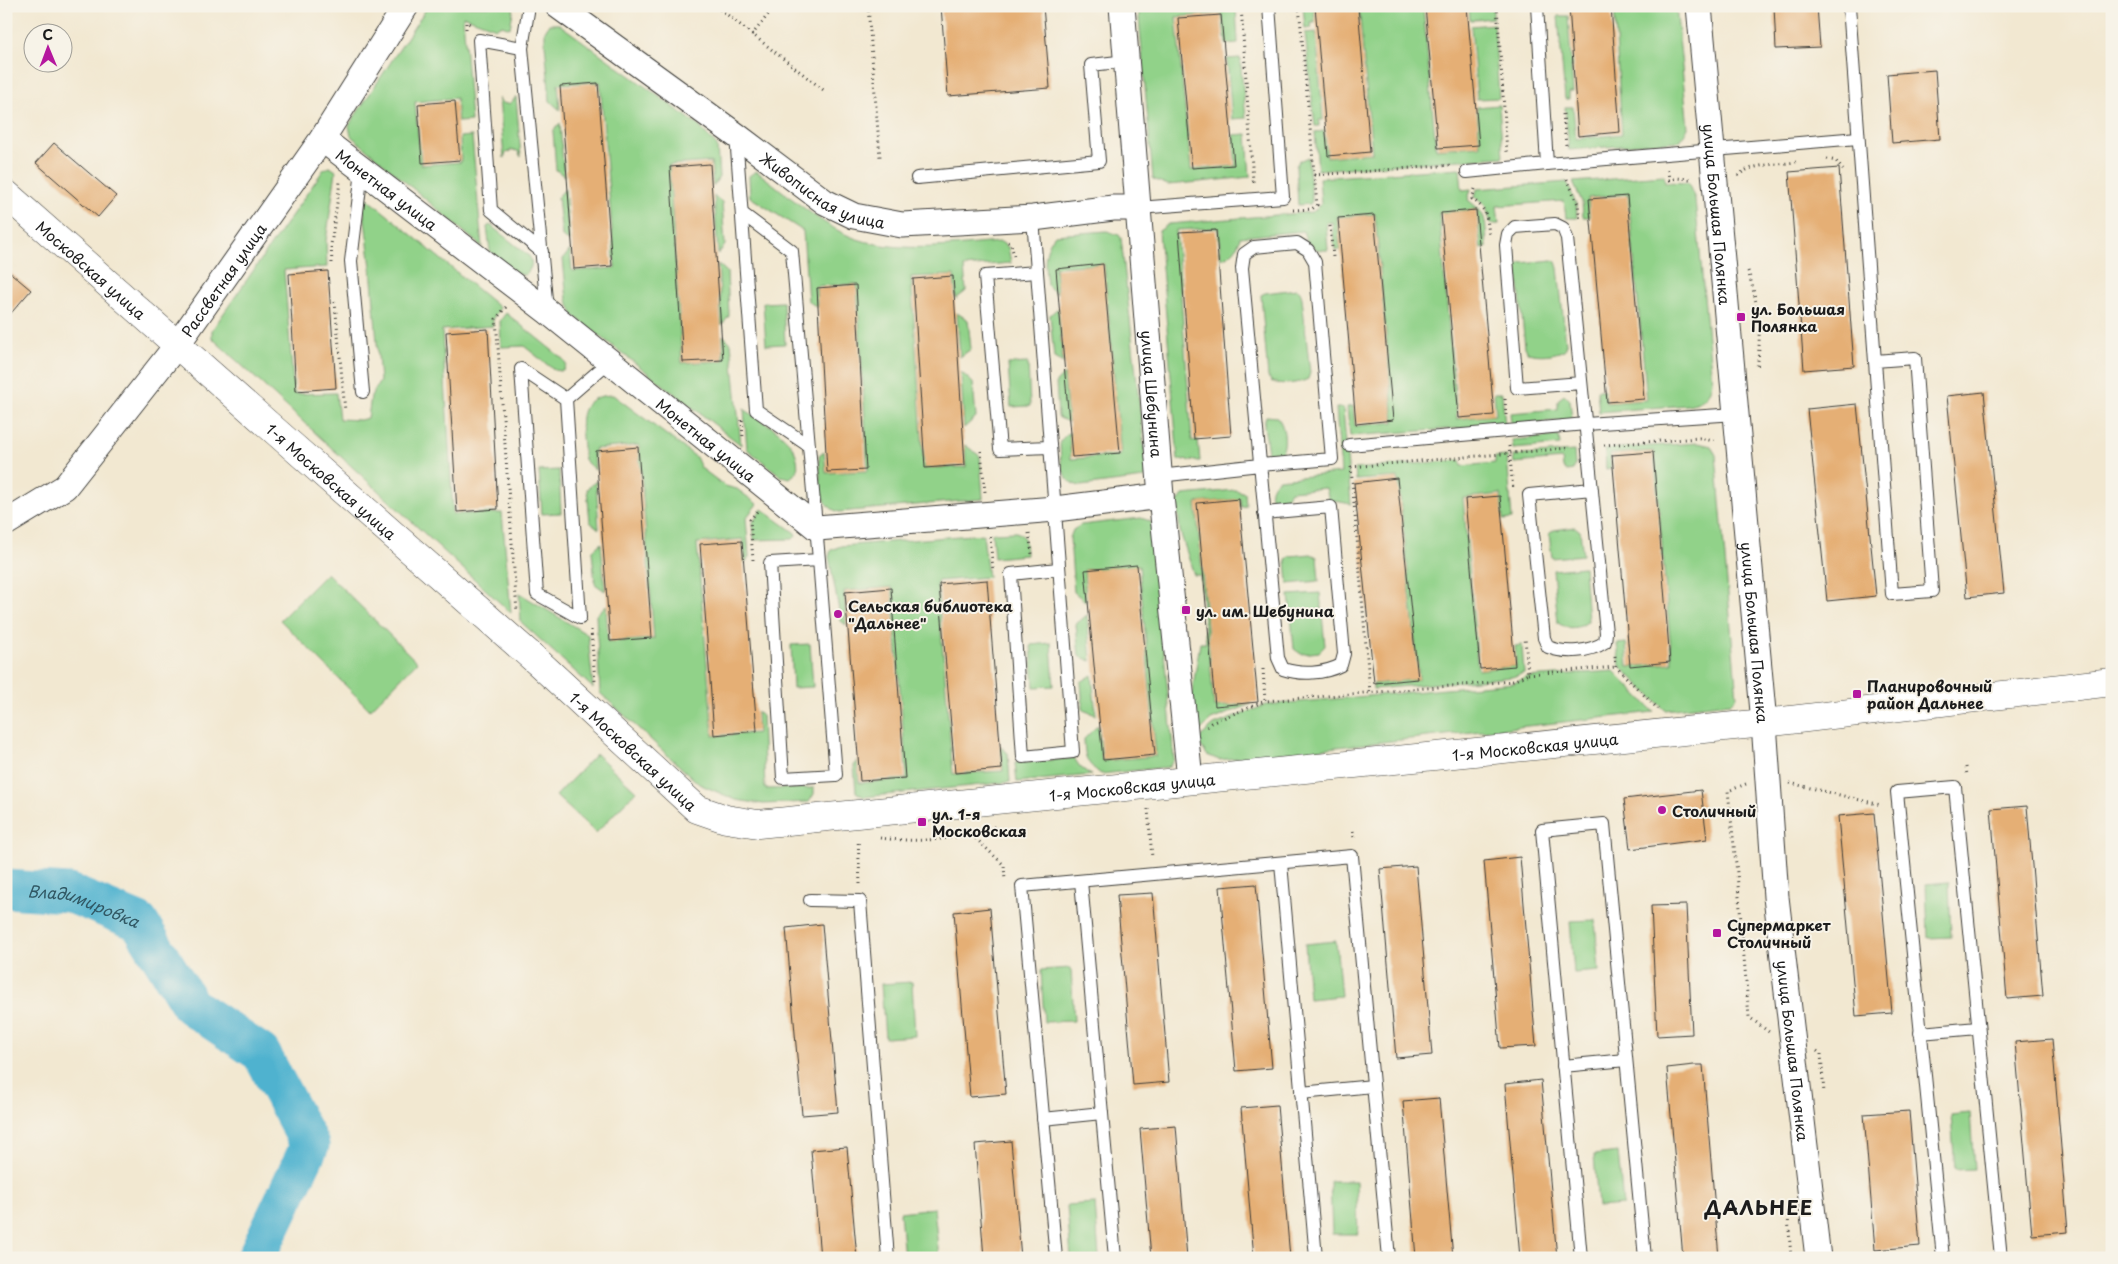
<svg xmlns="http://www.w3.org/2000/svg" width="2118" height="1264" viewBox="0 0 2118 1264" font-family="'Playpen Sans',sans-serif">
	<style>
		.green { fill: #91d289; stroke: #567752 }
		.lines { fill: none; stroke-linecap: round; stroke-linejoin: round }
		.river { stroke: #50b2cf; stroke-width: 39 }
		.building { fill: #e5af74 }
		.service-casing { stroke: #3c3b37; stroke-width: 14 }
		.minor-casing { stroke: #3c3b37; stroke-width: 27 }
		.tertiary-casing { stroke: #3c3b37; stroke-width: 29 }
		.path { stroke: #3c3b37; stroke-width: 3; stroke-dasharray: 1 4; stroke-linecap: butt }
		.service { stroke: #fff; stroke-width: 12 }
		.minor { stroke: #fff; stroke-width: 25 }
		.tertiary { stroke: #fff; stroke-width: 28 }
		.poi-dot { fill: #b5179e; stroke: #f7f3e8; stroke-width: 2 }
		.labels { text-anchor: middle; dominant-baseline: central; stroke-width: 4; stroke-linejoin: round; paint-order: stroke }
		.street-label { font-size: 15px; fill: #1c1c1c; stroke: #f7f3e8 }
		.poi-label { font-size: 15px; font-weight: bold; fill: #1c1c1c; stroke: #f7f3e8; text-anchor: start }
		.water-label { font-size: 16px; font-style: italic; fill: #315864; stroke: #f7f3e8 }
		.district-label { font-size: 20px; font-weight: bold; letter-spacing: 1px; fill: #1c1c1c; stroke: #f7f3e8 }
	</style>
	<rect width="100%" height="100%" fill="#f7f3e8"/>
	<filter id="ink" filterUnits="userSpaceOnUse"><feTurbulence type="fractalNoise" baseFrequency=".02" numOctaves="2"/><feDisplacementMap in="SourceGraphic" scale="10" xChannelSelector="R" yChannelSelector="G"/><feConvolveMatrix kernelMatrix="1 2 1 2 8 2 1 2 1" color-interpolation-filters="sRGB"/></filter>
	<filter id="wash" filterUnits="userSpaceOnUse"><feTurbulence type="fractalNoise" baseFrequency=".0096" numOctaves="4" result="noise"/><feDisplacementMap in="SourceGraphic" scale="20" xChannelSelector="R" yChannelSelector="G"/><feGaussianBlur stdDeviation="1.12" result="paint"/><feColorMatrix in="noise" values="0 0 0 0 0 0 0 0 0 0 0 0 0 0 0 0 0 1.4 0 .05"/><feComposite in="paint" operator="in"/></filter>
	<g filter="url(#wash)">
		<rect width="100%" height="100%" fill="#f2e8d1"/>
		<g class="green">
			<polygon points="428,6 514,6 510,28 502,25 496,28 463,16 471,121 458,122 456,98 415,102 421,165 461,162 460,137 472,136 482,247 351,136 349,126 351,122"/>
			<polygon points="1138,6 1200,6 1200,10 1236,8 1238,43 1226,44 1222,13 1176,17 1191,170 1236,166 1233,135 1247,134 1250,177 1168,185 1153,179"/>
			<polygon points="1303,6 1314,6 1315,23 1311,23 1312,28 1305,29"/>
			<polygon points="1359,6 1382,6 1383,12 1394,11 1394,6 1423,6 1436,149 1480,146 1477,107 1499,105 1503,157 1318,170 1315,132 1324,131 1327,157 1372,153"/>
			<polygon points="1469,6 1493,6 1493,18 1470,20"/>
			<polygon points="1614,6 1676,6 1688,128 1680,141 1569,150 1565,107 1573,107 1576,139 1622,134"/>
			<polygon points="1558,16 1568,16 1573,92 1569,92 1569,99 1565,99"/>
			<polygon points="549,24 559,24 698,125 717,146 719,177 713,186 711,162 669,165 682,363 724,361 723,335 731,343 741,445 574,316 567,300 563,259 570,250 572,271 615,268 600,82 558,84 560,110 550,101 545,43 545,31"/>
			<polygon points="1494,24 1499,98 1477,99 1471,26"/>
			<polygon points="1316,32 1323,120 1319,120 1319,126 1315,126 1305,33"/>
			<polygon points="1240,58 1246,118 1232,119 1227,59"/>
			<polygon points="516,96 521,157 518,151 512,150 506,153 504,158 499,98 502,103 508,104 513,101"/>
			<polygon points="560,123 564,176 556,170 553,131"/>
			<polygon points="1308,157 1312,201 1310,204 1298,205 1296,166 1299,161"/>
			<polygon points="330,167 336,171 326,241 327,267 284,270 294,394 336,393 339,419 360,420 368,418 371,396 380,381 371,267 363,205 367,198 500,308 493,318 493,326 442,330 453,514 502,513 511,613 212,338 212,330 324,169"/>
			<path d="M1460,168L1462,190L1471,189L1468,200C1489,215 1485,223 1487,247L1481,248L1477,209L1439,213L1457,419L1496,415L1494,393H1502L1505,425L1350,436L1347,407L1353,406L1355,426L1394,422L1375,214L1337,217L1340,250H1335L1332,222L1326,223L1328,250C1313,251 1307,245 1303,231L1240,237C1238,249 1232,255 1221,259L1218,228L1176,230L1192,441L1198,440L1200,461L1178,460L1159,231L1169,224L1313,212L1321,204L1319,178Z"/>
			<path d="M756,171C785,192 824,228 857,239C902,254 955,245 1001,242L1008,247L1011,263L964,267L966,291L956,299L954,275L911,277L924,468L966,467L965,445L980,456L983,499L839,512C816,505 821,476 819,456L824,452L826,473L868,471L857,284L816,286L817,307L808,301L803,231L750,197L749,176Z"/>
			<path d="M1664,175L1665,182L1688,183L1695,199L1712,382C1709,398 1703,402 1687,405L1599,412L1597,390H1604L1606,403L1647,400L1628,194L1588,198L1589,217H1583L1582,202L1573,182Z"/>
			<polygon points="1567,182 1576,204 1577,218 1566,218 1564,201 1497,206 1499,224 1491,224 1485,204 1475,197 1477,189"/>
			<polygon points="565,189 569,241 562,237 558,197"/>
			<polygon points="714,196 722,202 725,245 718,254"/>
			<path d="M490,225L529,256C534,263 531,269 525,275L518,274L490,251L487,227Z"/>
			<path d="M1107,231L1119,235L1121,238L1147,474L1144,478L1081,486C1059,483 1061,459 1060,441L1069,432L1071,459L1121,455L1104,264L1055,267L1057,294L1047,285C1045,266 1042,252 1055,235Z"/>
			<path d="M1553,260L1556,262L1558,268L1566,344L1564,350C1554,355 1539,356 1528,353L1525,347L1517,266L1521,263Z"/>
			<polygon points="718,264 727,272 729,316 722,325"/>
			<path d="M1297,289L1300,291L1302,298L1310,373L1308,379C1298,384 1283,385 1272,382L1268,377L1261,295L1265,293Z"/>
			<polygon points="783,302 785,344 766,345 763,303"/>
			<polygon points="1058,308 1063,363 1054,358 1050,315"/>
			<polygon points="506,313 563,359 566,364 564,369 560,371 554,370 524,346 501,347 500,321"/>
			<polygon points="957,313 968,320 971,349 960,357"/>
			<polygon points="1028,363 1030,406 1011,407 1008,364"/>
			<polygon points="961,372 973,383 976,417 964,428"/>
			<polygon points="1064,374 1068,422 1058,417 1056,382"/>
			<polygon points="1564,394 1570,400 1572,420 1511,424 1510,413 1558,409 1558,401"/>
			<path d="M613,395L696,457L701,468L725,486L737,489L757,504L746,518L749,557L745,563L743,539L697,543L713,736L758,733L757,711L762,716L765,789L814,788V794L809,802L763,804L736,800L699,784L600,693L596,615L606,605L608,642L654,639L639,445L594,449L595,470L584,460C583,430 570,396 613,395Z"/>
			<path d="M1336,408H1343L1351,504L1329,500L1326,488L1290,491L1284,501L1273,502C1268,493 1271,484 1279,479L1341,473Z"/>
			<path d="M744,409C767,425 803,440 797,472L790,478L781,476L747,449Z"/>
			<path d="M1266,416L1277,417C1284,424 1287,442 1282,452L1272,454L1268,453L1264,425Z"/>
			<polygon points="1559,436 1560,445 1513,449 1512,440"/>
			<polygon points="1698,443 1711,446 1716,455 1737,697 1730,703 1665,710 1620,666 1617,644 1626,643 1628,667 1672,663 1654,451 1610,454 1611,468 1606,469 1605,449"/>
			<polygon points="1574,451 1575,466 1573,470 1567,471 1563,468 1562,459 1514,463 1513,456"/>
			<polygon points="1507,456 1512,519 1503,520 1501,494 1463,498 1478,670 1516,666 1515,646 1522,645 1524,673 1512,677 1373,689 1373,684 1419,679 1398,477 1356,480 1355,469 1460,460 1462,466 1495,463 1495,457"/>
			<polygon points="559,470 561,513 542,514 539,471"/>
			<polygon points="596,481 599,529 590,522 587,489"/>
			<polygon points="1235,490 1245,493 1246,506 1241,507 1240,499 1196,503 1214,707 1251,704 1211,720 1196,735 1192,693 1200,643 1206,643 1200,575 1194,575 1180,531 1177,503 1183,495"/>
			<polygon points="762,509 795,533 796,536 793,539 754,540 753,522"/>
			<path d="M1141,518L1150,521L1152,525L1174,759L1169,767L1101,774C1085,762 1085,758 1084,739L1098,725L1102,761L1156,756L1139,565L1084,570L1086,602L1074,592L1070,538L1073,530L1081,525Z"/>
			<polygon points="1575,527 1580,531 1583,555 1552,558 1549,534 1554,530"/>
			<path d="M1016,532C1027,535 1025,545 1026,555L994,558L992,533Z"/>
			<polygon points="983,534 988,577 937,581 953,774 1003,771 1001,747 1008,753 1010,782 864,797 856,792 854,766 857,760 859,783 907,779 892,587 844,591 846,625 841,621 829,557 831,550 841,546"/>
			<polygon points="601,543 605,591 595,584 592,551"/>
			<polygon points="1311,554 1317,557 1319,581 1288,584 1286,560 1290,556"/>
			<path d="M1584,567L1588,621C1580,629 1568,630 1558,623L1553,570Z"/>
			<polygon points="327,573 417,662 370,710 280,620"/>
			<polygon points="519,593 588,635 593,688 521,622"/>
			<polygon points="1320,593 1325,646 1319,652 1301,654 1294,649 1289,595"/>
			<polygon points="1087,615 1091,661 1079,656 1076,624"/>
			<polygon points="1051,643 1054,686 1034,687 1031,645"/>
			<polygon points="810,644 813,687 793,688 791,645"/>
			<polygon points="1614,671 1654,712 1219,760 1207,755 1197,740 1214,725 1266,705 1514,683 1527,677"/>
			<polygon points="1092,675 1096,715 1083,710 1081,682"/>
			<polygon points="596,754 636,791 596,833 556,796"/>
			<polygon points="1074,758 1080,767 1091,775 1017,782 1015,763"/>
			<polygon points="1949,882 1951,937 1928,938 1926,884"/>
			<polygon points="1595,920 1599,971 1574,973 1570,921"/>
			<polygon points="1336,941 1341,996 1309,999 1305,944"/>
			<polygon points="1071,968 1074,1021 1044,1022 1041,970"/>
			<polygon points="912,982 915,1036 885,1038 881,984"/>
			<polygon points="1970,1113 1974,1169 1955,1170 1951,1115"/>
			<polygon points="1618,1152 1623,1205 1598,1207 1594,1155"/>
			<polygon points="1330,1181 1356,1181 1358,1234 1332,1234"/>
			<polygon points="1095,1203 1099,1257 1071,1258 1067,1205"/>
			<polygon points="934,1208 939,1258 904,1258 900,1212"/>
		</g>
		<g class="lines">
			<path class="river" id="s1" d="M6,889L69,893L139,922L191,1006L261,1053L310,1145L256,1258"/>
		</g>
		<g id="blocks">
			<g class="building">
				<polygon points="941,6 1043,6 1050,88 948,96"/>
				<polygon points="1315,6 1358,6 1370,152 1328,156"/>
				<polygon points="1425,6 1467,6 1479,145 1438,148"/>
				<polygon points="1569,6 1611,6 1620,132 1578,136"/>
				<polygon points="1774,6 1817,6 1820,47 1776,49"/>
				<polygon points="1221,15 1234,165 1192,168 1178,18"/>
				<polygon points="1935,70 1940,139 1892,143 1887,74"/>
				<polygon points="598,83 612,266 574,269 560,86"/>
				<polygon points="455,101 460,160 422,163 418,104"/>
				<polygon points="54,143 116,196 98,217 36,163"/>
				<polygon points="710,164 723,360 683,362 670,167"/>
				<polygon points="1839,168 1854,366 1804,370 1789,172"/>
				<polygon points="1627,196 1644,399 1607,402 1589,199"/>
				<polygon points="1476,210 1494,415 1459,418 1441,213"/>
				<polygon points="1374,215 1393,420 1356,424 1338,218"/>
				<polygon points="1216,230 1231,436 1194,439 1179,232"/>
				<polygon points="1103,264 1120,453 1072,457 1056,269"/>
				<polygon points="6,269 31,290 6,319"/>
				<polygon points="328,271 336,388 296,391 289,274"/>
				<polygon points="953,276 965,465 925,468 913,279"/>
				<polygon points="856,285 866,470 827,472 817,288"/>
				<polygon points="488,329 498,509 457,512 446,332"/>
				<polygon points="1984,392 2004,593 1967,597 1947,396"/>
				<polygon points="1857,404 1876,596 1827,601 1807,409"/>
				<polygon points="638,447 652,638 610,641 596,451"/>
				<polygon points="1653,452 1670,662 1630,666 1612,455"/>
				<polygon points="1397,478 1418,679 1374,683 1354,483"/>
				<polygon points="1500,496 1515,666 1480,669 1465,499"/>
				<polygon points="1239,499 1258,702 1215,706 1197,503"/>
				<polygon points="742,541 757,731 714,735 700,544"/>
				<polygon points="1137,565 1155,755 1103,760 1085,570"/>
				<polygon points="987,580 1002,769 955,773 939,584"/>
				<polygon points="891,588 905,778 860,781 845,592"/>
				<polygon points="1701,790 1707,839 1630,849 1624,799"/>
				<polygon points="2027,806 2043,996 2007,999 1991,809"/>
				<polygon points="1874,813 1892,1013 1856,1016 1838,816"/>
				<polygon points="1520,857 1536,1046 1500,1048 1484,861"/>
				<polygon points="1416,866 1432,1055 1396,1058 1380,869"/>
				<polygon points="1256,884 1272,1068 1236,1071 1220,887"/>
				<polygon points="1153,893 1169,1082 1133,1085 1117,895"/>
				<polygon points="1686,905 1692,1034 1657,1036 1651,906"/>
				<polygon points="990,908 1006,1094 970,1097 954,912"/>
				<polygon points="822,924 838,1112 802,1115 786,928"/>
				<polygon points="2052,1039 2068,1232 2032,1235 2015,1042"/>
				<polygon points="1694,1065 1703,1065 1719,1258 1683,1258 1667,1068"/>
				<polygon points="1541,1080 1557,1258 1520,1258 1505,1084"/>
				<polygon points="1439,1098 1453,1258 1416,1258 1403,1101"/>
				<polygon points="1277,1105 1290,1258 1254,1258 1241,1108"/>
				<polygon points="1909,1111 1920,1246 1875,1250 1864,1114"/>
				<polygon points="1176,1126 1187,1258 1151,1258 1140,1129"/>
				<polygon points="1011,1141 1021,1258 984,1258 975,1144"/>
				<polygon points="847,1147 857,1258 820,1258 811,1150"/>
			</g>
		</g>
	</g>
	<g filter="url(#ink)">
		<use href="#blocks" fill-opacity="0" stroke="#3c3b37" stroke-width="1"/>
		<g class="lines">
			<g class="service-casing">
				<g id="service">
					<polyline points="529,6 522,48 547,310"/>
					<polyline points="1537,6 1547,164 1858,138"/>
					<polyline points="1849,6 1892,594 1932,591 1915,358 1875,361"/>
					<polyline points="522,48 479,40 491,210 542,252"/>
					<polyline points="736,135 756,410 809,446 819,560 836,775 783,778 770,563 819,560"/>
					<polyline points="362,171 351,261 363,392"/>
					<polyline points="1467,172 1547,164"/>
					<polyline points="917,178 1099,161 1091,65 1127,61"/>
					<polyline points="1138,208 1283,197 1269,6"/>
					<polyline points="743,214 792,251 809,446"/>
					<polyline points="1033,218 1073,752 1023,757 1011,574 1058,569"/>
					<polyline points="1037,272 985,276 1000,449 1050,447"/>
					<path d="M1581,383L1517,388L1506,245L1508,234L1515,227L1555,224L1563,228L1567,238C1580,369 1593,501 1606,633L1605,642C1590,652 1565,654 1548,647L1544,638L1529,495L1592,489"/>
					<polyline points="566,399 521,369 537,594 580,618 566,399 610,361"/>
					<polyline points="1349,445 1586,424 1736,414"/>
					<path d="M1159,476L1260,465L1332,459L1315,262L1308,250L1297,243L1254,247L1244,254L1242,268C1254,398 1266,528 1278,658L1283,669C1301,675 1324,674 1341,665L1344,654L1331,507L1264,513"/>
					<polyline points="1281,863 1316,1258"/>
					<polyline points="1081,881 1115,1258"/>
					<polyline points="810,900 860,901 888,1258"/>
					<polyline points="1920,1033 1978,1028"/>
					<polyline points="1563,1066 1626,1060"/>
					<polyline points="1301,1093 1373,1086"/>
					<polyline points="1043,1119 1102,1113"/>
					<polyline points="1056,1258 1022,886 1352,856 1389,1258"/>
					<polyline points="1581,1258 1542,830 1604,824 1645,1258"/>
					<polyline points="1943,1258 1897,792 1955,787 2001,1258"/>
				</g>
			</g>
			<g class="minor-casing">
				<g id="minor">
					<path id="s2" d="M558,6L736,135L825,202L854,216L902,225L1033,218L1113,208H1138"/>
					<path id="s3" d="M1122,6L1161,496L1190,779"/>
					<path id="s4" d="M1699,6L1764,723L1776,897L1818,1258"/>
					<path id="s5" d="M322,139L547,311L817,528L1055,509L1161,496"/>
					<path id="s6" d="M6,523L65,487L177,345L322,139L406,6"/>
				</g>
			</g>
			<g class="tertiary-casing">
				<g id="tertiary">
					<path id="s7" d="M6,194L540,664L697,809L726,819L758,824L1764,723L2112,682"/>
				</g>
			</g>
			<g class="path">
				<polyline points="716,6 826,92"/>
				<polyline points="868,6 880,157"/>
				<polyline points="1241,6 1253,181 1252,181"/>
				<polyline points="1497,6 1507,152"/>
				<polyline points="466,29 466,22 472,25"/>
				<polyline points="752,35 775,6"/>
				<polyline points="1563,114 1566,145"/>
				<polyline points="1827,159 1836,161 1843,170"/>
				<polyline points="1668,170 1669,180 1677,178 1690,179 1692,181"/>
				<polyline points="1314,175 1453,165"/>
				<path d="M1738,176C1750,163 1779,165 1796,162"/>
				<polyline points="1567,179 1578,204 1580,221"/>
				<path d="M1475,189L1472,199C1488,210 1487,217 1489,236"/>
				<polyline points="1293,210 1312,209 1317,205 1299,6"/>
				<polyline points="1330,226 1333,257"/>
				<polyline points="1008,242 1011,244 1014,256"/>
				<polyline points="332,263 331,245 340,182"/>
				<path d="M1748,271C1758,303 1762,334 1757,368"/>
				<polyline points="335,302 345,411"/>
				<polyline points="506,307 496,319 517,612"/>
				<polyline points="1505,399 1506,415"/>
				<polyline points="742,420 743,439"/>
				<polyline points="1604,445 1699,438 1714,441"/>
				<polyline points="1509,446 1513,490"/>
				<polyline points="981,451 985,492"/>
				<polyline points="1351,467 1570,448"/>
				<polyline points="1351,467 1370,693"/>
				<polyline points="1029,533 1032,554"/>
				<polyline points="990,537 993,570"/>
				<polyline points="753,560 750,520 759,509"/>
				<polyline points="591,630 595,681"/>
				<polyline points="1615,656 1616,667 1658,709"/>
				<polyline points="1263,669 1265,701 1513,681 1528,674 1525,638"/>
				<polyline points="1528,674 1616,667"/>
				<polyline points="1207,727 1211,723 1265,701"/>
				<polyline points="1966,767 1967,776"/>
				<polyline points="1790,783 1881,805"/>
				<polyline points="1746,784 1728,791 1737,873 1749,1017 1769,1032"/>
				<polyline points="1148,809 1152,858"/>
				<polyline points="1353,831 1354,839"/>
				<polyline points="972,835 1004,865 1005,881"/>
				<polyline points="858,838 860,884"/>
				<path d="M880,838C920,843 959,840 997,826"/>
				<polyline points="1817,1051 1821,1054 1824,1093"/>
				<polyline points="1788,1216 1791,1258"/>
			</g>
			<use href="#service" class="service"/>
			<use href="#minor" class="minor"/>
			<use href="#tertiary" class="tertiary"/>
		</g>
	</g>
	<g class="poi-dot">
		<rect x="1736" y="312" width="10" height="10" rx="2.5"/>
		<rect x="1181" y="605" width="10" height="10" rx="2.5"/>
		<circle cx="838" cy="614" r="5"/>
		<rect x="1852" y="689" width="10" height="10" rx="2.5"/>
		<circle cx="1662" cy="810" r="5"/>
		<rect x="917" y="817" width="10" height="10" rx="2.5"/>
		<rect x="1712" y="928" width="10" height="10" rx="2.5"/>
	</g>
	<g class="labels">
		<g class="street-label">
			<text stroke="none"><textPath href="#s2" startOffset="324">Живописная улица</textPath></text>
			<text stroke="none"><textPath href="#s5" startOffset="82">Монетная улица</textPath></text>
			<text stroke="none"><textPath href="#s4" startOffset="209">улица Большая Полянка</textPath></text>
			<text stroke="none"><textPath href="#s7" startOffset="114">Московская улица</textPath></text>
			<text stroke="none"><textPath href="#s6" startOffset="330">Рассветная улица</textPath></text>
			<text stroke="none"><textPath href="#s3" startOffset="389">улица Шебунина</textPath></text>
			<text stroke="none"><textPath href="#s5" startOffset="488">Монетная улица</textPath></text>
			<text stroke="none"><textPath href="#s7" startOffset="434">1-я Московская улица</textPath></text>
			<text stroke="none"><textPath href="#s4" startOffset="629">улица Большая Полянка</textPath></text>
			<text stroke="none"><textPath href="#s7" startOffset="1769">1-я Московская улица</textPath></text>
			<text stroke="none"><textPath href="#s7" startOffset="839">1-я Московская улица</textPath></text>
			<text stroke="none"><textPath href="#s7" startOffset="1364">1-я Московская улица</textPath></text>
			<text stroke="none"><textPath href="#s4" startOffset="1049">улица Большая Полянка</textPath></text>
		</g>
		<g class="poi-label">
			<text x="1751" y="308">ул. Большая<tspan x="1751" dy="17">Полянка</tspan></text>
			<text x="848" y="605">Сельская библиотека<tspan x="848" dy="17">"Дальнее"</tspan></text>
			<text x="1196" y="610">ул. им. Шебунина</text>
			<text x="1867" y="685">Планировочный<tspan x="1867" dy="17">район Дальнее</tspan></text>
			<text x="1672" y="810">Столичный</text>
			<text x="932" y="813">ул. 1-я<tspan x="932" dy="17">Московская</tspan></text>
			<text x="1727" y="924">Супермаркет<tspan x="1727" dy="17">Столичный</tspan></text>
		</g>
		<g class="water-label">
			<text stroke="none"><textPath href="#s1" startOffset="80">Владимировка</textPath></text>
		</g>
		<g class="district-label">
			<text x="1759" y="1207">ДАЛЬНЕЕ</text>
		</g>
	</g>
	<rect width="2118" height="1264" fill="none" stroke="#f7f3e8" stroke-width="25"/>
	<g transform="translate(48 48) rotate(359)"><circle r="24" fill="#f7f3e8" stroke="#9f9d96"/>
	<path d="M0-4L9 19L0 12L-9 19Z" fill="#b5179e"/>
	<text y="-8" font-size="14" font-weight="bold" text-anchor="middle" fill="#1c1c1c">С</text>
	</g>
</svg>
